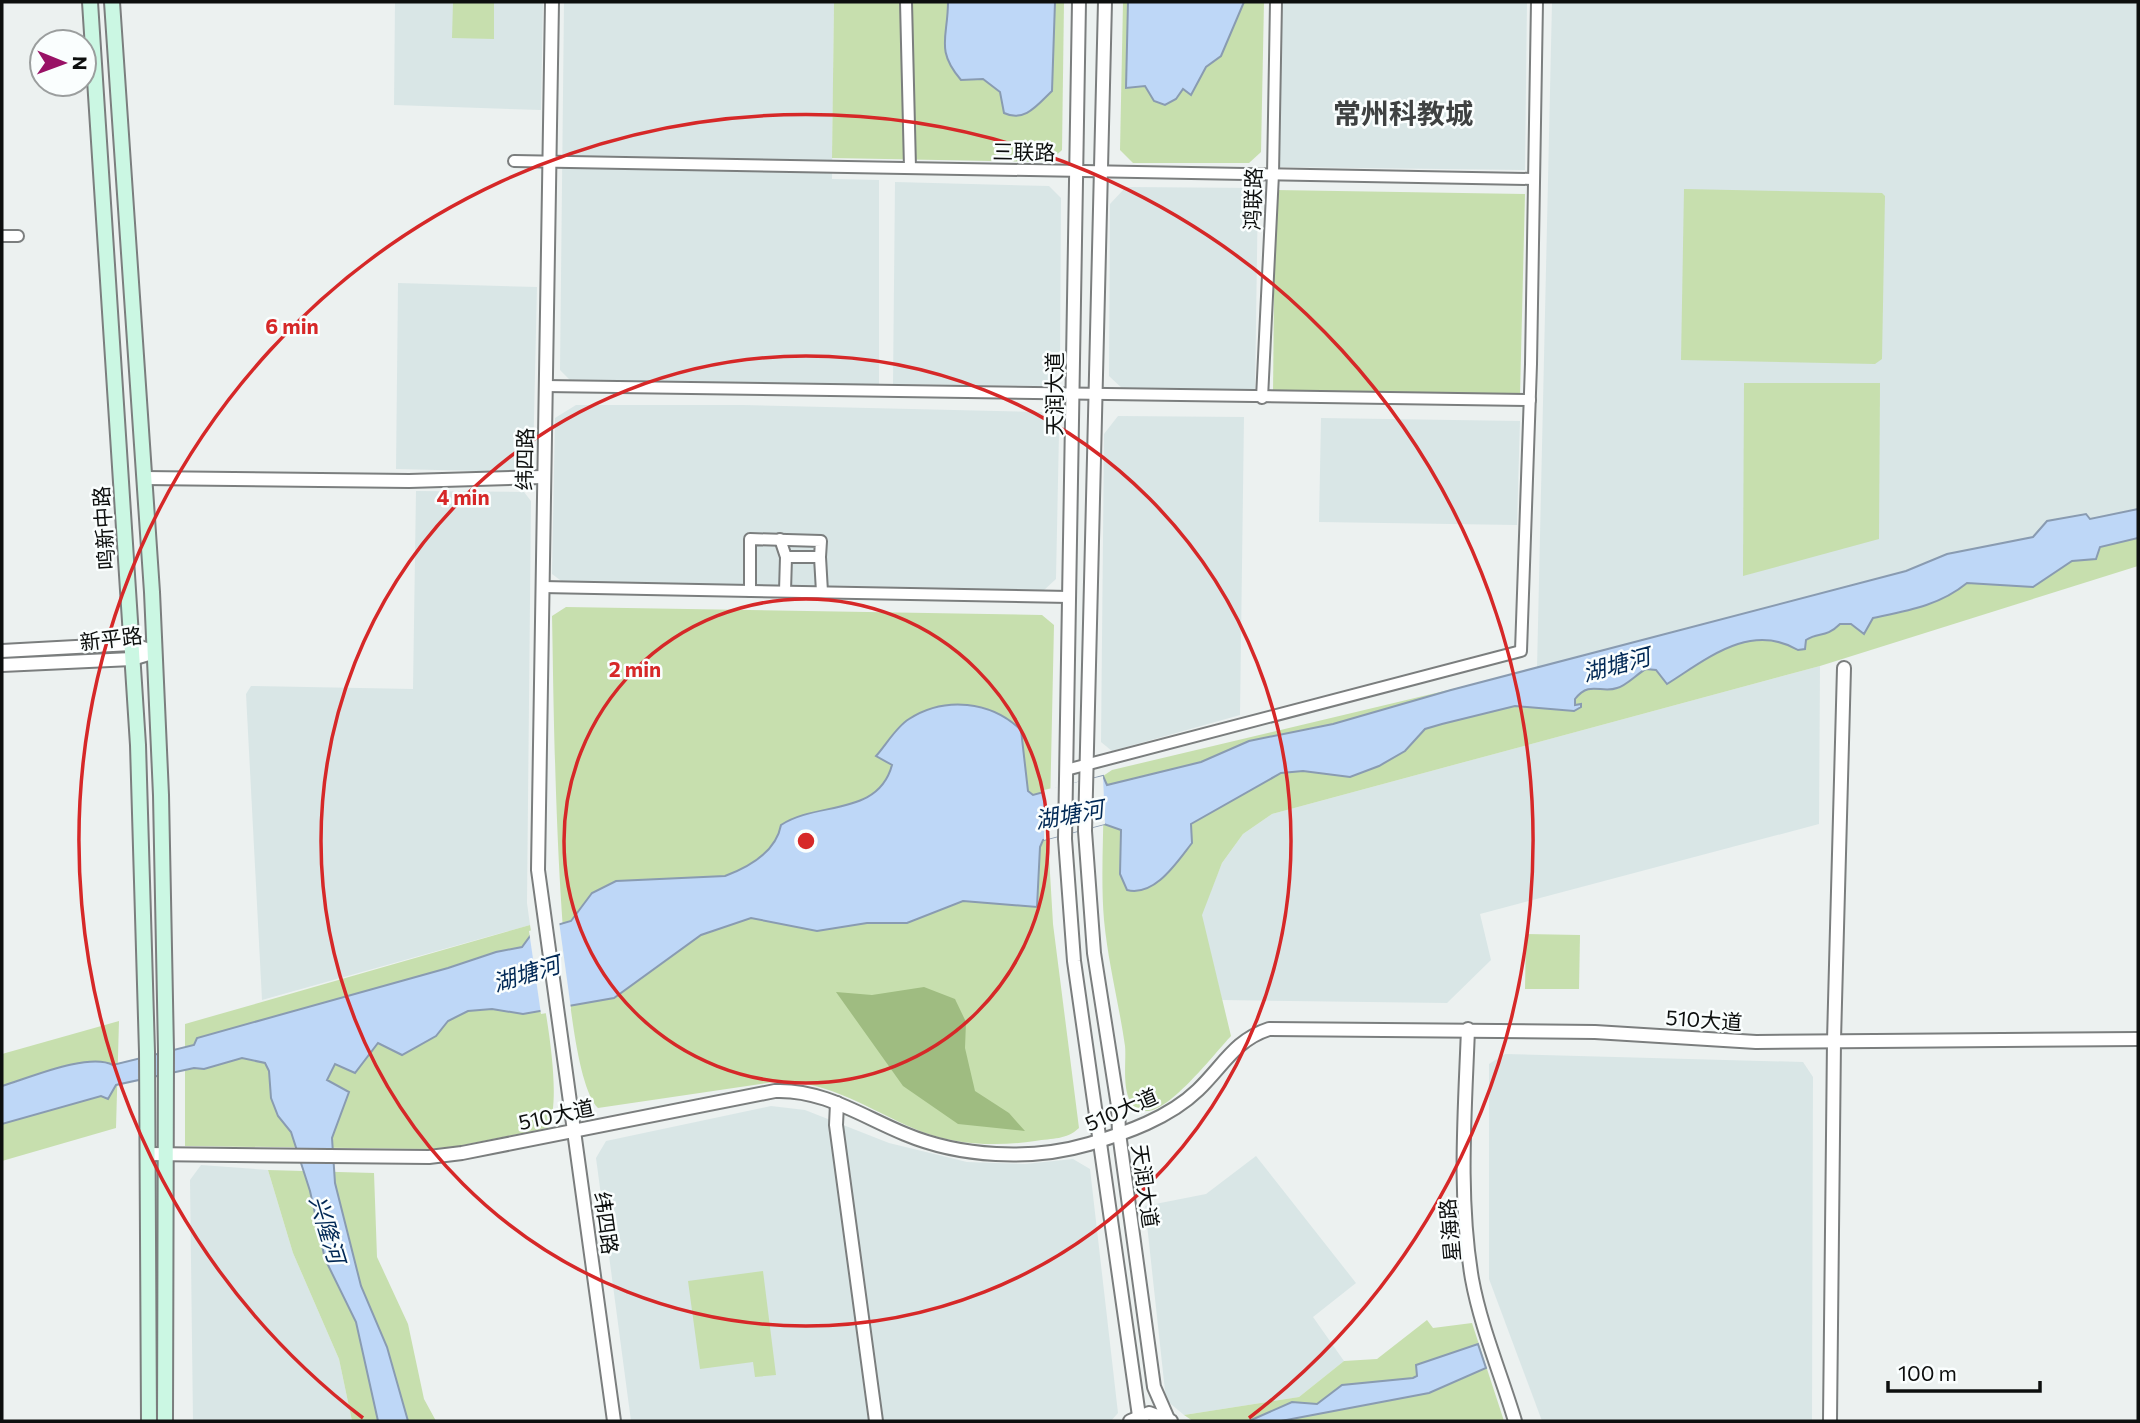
<svg xmlns="http://www.w3.org/2000/svg" width="2140" height="1423" viewBox="0 0 2140 1423" font-family="Commissioner,'Noto Sans SC',sans-serif">
	<style>
		.built { fill: #d9e6e6 }
		.green { fill: #c7dfae }
		.forest { fill: #9fbc81 }
		.water { fill: #bed7f7; stroke: #899bb1; stroke-width: 2 }
		.pier { fill: #ecf1f0 }
		.lines { fill: none; stroke-linecap: round; stroke-linejoin: round }
		.minor-casing { stroke: #7b7e7e; stroke-width: 14 }
		.tertiary-casing { stroke: #7b7e7e; stroke-width: 16 }
		.secondary-casing { stroke: #7b7e7e; stroke-width: 18 }
		.minor { stroke: #fff; stroke-width: 10 }
		.tertiary { stroke: #fff; stroke-width: 12 }
		.secondary { stroke: #cbf7e3; stroke-width: 14 }
		.ring { fill: none; stroke: #d62828; stroke-width: 3.5 }
		.labels { text-anchor: middle; dominant-baseline: central; stroke-width: 5; stroke-linejoin: round; paint-order: stroke }
		.street-label { font-size: 21px; fill: #0d0f0e; stroke: #fafefe }
		.water-label { font-size: 23px; font-style: italic; fill: #002855; stroke: #fafefe }
		.district-label { font-size: 28px; font-weight: bold; fill: #3f4242; stroke: #fafefe }
		.centre { fill: #d62828; stroke: #fafefe; stroke-width: 3.5 }
		.ring-label { font-size: 21px; text-anchor: middle; font-weight: bold; fill: #d62828; stroke: #fafefe; stroke-width: 5; stroke-linejoin: round; paint-order: stroke }
	</style>
	<rect width="100%" height="100%" fill="#ecf1f0"/>
	<g class="built">
		<polygon points="395,2 543,2 541,110 394,105"/>
		<polygon points="564,2 834,2 832,179 879,180 879,385 571,381 560,370"/>
		<polygon points="1278,2 1527,2 1525,170 1275,167"/>
		<polygon points="1552,2 2138,2 2138,509 1537,669"/>
		<polygon points="895,182 1049,186 1061,198 1060,368 1044,386 893,384"/>
		<polygon points="1126,187 1258,188 1255,393 1124,390 1109,376 1110,204"/>
		<polygon points="398,283 537,287 533,462 524,472 396,469"/>
		<polygon points="576,405 743,405 1042,412 1059,433 1056,579 1043,591 564,583 552,574 555,418"/>
		<polygon points="1118,416 1244,417 1240,715 1112,751 1101,742 1104,434"/>
		<polygon points="1321,418 1520,421 1517,525 1319,522"/>
		<polygon points="416,491 524,492 531,501 527,903 530,925 262,1000 246,694 251,686 413,689"/>
		<polygon points="1820,666 1819,824 1480,914 1491,960 1447,1003 1222,1000 1201,915 1222,863 1243,834 1272,814"/>
		<polygon points="1505,1054 1803,1062 1813,1077 1812,1421 1542,1421 1489,1279 1489,1064"/>
		<polygon points="771,1106 805,1110 889,1143 967,1162 1025,1164 1073,1159 1090,1169 1118,1413 1111,1421 631,1421 596,1158 606,1141"/>
		<polygon points="1256,1156 1356,1283 1313,1317 1344,1361 1299,1397 1184,1415 1166,1400 1145,1206 1206,1194"/>
		<polygon points="201,1165 268,1170 293,1253 339,1359 352,1421 193,1421 190,1180"/>
	</g>
	<g class="green">
		<polygon points="453,2 494,2 494,39 452,38"/>
		<polygon points="834,2 1064,2 1062,150 1049,162 832,158"/>
		<polygon points="1123,2 1264,2 1261,152 1249,163 1133,163 1120,150"/>
		<polygon points="1684,189 1882,193 1885,196 1882,359 1875,364 1681,360"/>
		<polygon points="1275,190 1525,194 1520,396 1273,394"/>
		<polygon points="1744,383 1880,383 1879,539 1743,576"/>
		<path d="M2138,509V566L1820,666L1272,814L1243,834L1222,863L1202,915L1231,1036C1215,1053 1168,1114 1145,1111C1118,1108 1127,1064 1125,1046C1119,1004 1108,962 1104,920C1100,872 1105,823 1103,776L1112,770L1537,669Z"/>
		<path d="M566,607L1042,615L1054,625L1049,856L1053,924L1079,1128C1066,1140 1053,1138 1035,1141C996,1147 952,1145 915,1129C868,1109 833,1083 781,1081L598,1108C555,1066 554,694 552,616Z"/>
		<path d="M530,925C537,969 566,1092 548,1128L458,1146L427,1149L185,1146V1024Z"/>
		<polygon points="1526,934 1580,935 1579,989 1525,989"/>
		<polygon points="119,1021 116,1128 2,1161 2,1054"/>
		<polygon points="268,1170 374,1173 377,1257 408,1324 424,1399 436,1421 352,1421 339,1359 293,1253"/>
		<polygon points="763,1271 776,1375 755,1377 753,1362 700,1369 688,1281"/>
		<polygon points="1427,1320 1433,1328 1472,1323 1504,1421 1193,1421 1184,1415 1299,1397 1344,1361 1377,1359"/>
	</g>
	<polygon class="forest" points="924,987 955,999 966,1022 965,1048 975,1091 1009,1113 1025,1131 958,1124 903,1086 836,992 872,995"/>
	<g class="water">
		<path d="M948,2H1055L1052,91C1038,104 1025,123 1004,113L1000,92L983,79L961,80C935,50 948,37 948,2Z"/>
		<polygon points="1128,2 1244,2 1221,56 1206,67 1191,95 1183,89 1176,99 1165,105 1154,101 1145,86 1126,88"/>
		<path d="M2138,509V538L2100,547L2096,559L2072,561L2033,587L1967,583C1939,606 1906,611 1873,618L1864,634L1851,624H1840C1825,639 1819,631 1806,640L1805,649L1798,650C1750,622 1707,659 1667,684L1656,670L1646,669C1638,673 1626,686 1617,688C1601,694 1590,680 1575,699V705L1581,704V707L1574,711L1515,706L1442,724L1425,729L1405,751L1379,766L1350,777L1303,771L1281,773L1191,824L1192,843C1177,862 1155,897 1127,890L1120,874L1121,830L1104,824L1043,840L1040,847L1037,907L963,901L907,923H867L817,931L751,918L701,935L614,998L523,1014L492,1009L468,1011L448,1021L436,1036L402,1055L378,1043L355,1073L335,1064L327,1080L349,1092L332,1138L335,1183L361,1286L387,1347L408,1421H378L356,1322L325,1259L310,1191L291,1132L278,1116L271,1098L269,1071L265,1063L242,1058L204,1069L194,1068L116,1085L108,1099L101,1096L2,1124V1086C29,1078 89,1052 113,1065L194,1045L197,1038L448,968L496,952L522,947L533,932L571,921L592,893L616,881L725,876C749,867 776,852 781,825C817,801 878,817 892,765L876,756C886,745 896,727 909,719C945,696 991,701 1021,730L1028,791L1033,795L1103,776L1107,785L1201,762L1249,741L1333,724L1451,690L1906,571L1947,554L2033,537L2047,521L2086,514L2090,519Z"/>
		<polygon points="1478,1344 1486,1368 1429,1393 1281,1421 1249,1421 1292,1402 1317,1404 1342,1385 1413,1378 1417,1376 1416,1365"/>
	</g>
	<g class="pier">
		<polygon points="1103,776 1105,824 1044,840 1044,790"/>
		<polygon points="559,921 571,1009 541,1014 529,931"/>
	</g>
	<g class="lines">
		<g class="minor-casing">
			<g id="minor">
				<polyline points="906,2 910,168"/>
				<polyline points="514,161 1533,179"/>
				<polyline points="2,236 18,236"/>
				<polyline points="545,386 1530,400"/>
				<polyline points="1262,398 1273,174 1276,2"/>
				<polyline points="780,539 786,557 785,591"/>
				<polyline points="786,557 820,557 822,592"/>
				<polyline points="542,587 1069,597"/>
				<polyline points="750,591 750,539 821,541 820,557"/>
				<polyline points="1066,770 1521,651 1531,364 1537,2"/>
			</g>
		</g>
		<g class="tertiary-casing">
			<g id="tertiary">
				<polyline points="552,2 538,870 614,1421"/>
				<polyline points="1079,2 1065,839 1074,961 1139,1416"/>
				<polyline points="1105,2 1085,831 1094,953 1118,1106 1119,1133 1154,1387 1168,1419"/>
				<polyline points="144,478 409,481 542,477"/>
				<polyline points="2,651 131,644 155,652"/>
				<polyline points="2,665 132,659 155,652"/>
				<path d="M1468,1029C1465,1111 1458,1197 1472,1279C1481,1328 1501,1374 1515,1421"/>
				<polyline points="837,1103 836,1125 876,1421"/>
				<path d="M148,1154L429,1157L462,1153L775,1091C823,1089 861,1116 905,1134C960,1157 1031,1161 1089,1144C1126,1133 1169,1118 1198,1090C1223,1066 1235,1040 1269,1029L1595,1032L1756,1042L2138,1039"/>
				<polyline points="1130,1421 1149,1413 1171,1421"/>
				<polyline points="1830,1421 1834,1040 1844,668"/>
			</g>
		</g>
		<g class="secondary-casing">
			<g id="secondary">
				<polyline points="90,2 138,745 147,1052 149,1421"/>
				<polyline points="112,2 152,592 161,795 166,1051 165,1421"/>
			</g>
		</g>
		<use href="#minor" class="minor"/>
		<use href="#tertiary" class="tertiary"/>
		<use href="#secondary" class="secondary"/>
	</g>
	<g class="ring">
		<circle cx="806" cy="841" r="242"/>
		<circle cx="806" cy="841" r="485"/>
		<path d="M363 1418A727 727 0 1 1 1249 1418"/>
	</g>
	<g class="labels">
		<g class="street-label">
			<text transform="translate(1024 151) rotate(1)">三联路</text>
			<text transform="translate(1252 199) rotate(-88)">鸿联路</text>
			<text transform="translate(1053 394) rotate(-90)">天润大道</text>
			<text transform="translate(524 459) rotate(-89)">纬四路</text>
			<text transform="translate(103 528) rotate(-94)">鸣新中路</text>
			<text transform="translate(111 638) rotate(-7)">新平路</text>
			<text transform="translate(1704 1019) rotate(4)">510大道</text>
			<text transform="translate(1121 1109) rotate(-23)">510大道</text>
			<text transform="translate(556 1114) rotate(-12)">510大道</text>
			<text transform="translate(1146 1186) rotate(82)">天润大道</text>
			<text transform="translate(607 1223) rotate(82)">纬四路</text>
			<text transform="translate(1449 1230) rotate(-95)">星海路</text>
		</g>
		<g class="water-label">
			<text transform="translate(1616 664) rotate(-15)">湖塘河</text>
			<text transform="translate(1069 814) rotate(-10)">湖塘河</text>
			<text transform="translate(526 973) rotate(-17)">湖塘河</text>
			<text transform="translate(328 1229) rotate(73)">兴隆河</text>
		</g>
		<g class="district-label">
			<text x="1403" y="113">常州科教城</text>
		</g>
	</g>
	<circle cx="806" cy="841" r="10" class="centre"/>
	<g class="ring-label">
		<text x="292" y="334">6 min</text>
		<text x="463" y="505">4 min</text>
		<text x="635" y="677">2 min</text>
	</g>
	<rect width="2140" height="1423" fill="none" stroke="#0d0f0e" stroke-width="7"/>
	<g transform="translate(63 63) rotate(91)"><circle r="33" fill="#fafefe" stroke="#9b9e9e" stroke-width="2"/>
	<path d="M0-5L12 26L0 18L-12 26Z" fill="#991266"/>
	<text y="-10" font-size="19" font-weight="bold" text-anchor="middle" fill="#0d0f0e">N</text>
	</g>
	<path d="M1888 1381v10h152v-10" fill="none" stroke="#0d0f0e" stroke-width="3.5"/>
	<text x="1898" y="1381" font-size="21" fill="#0d0f0e" stroke="#fafefe" stroke-width="5" paint-order="stroke">100 m</text>
</svg>
